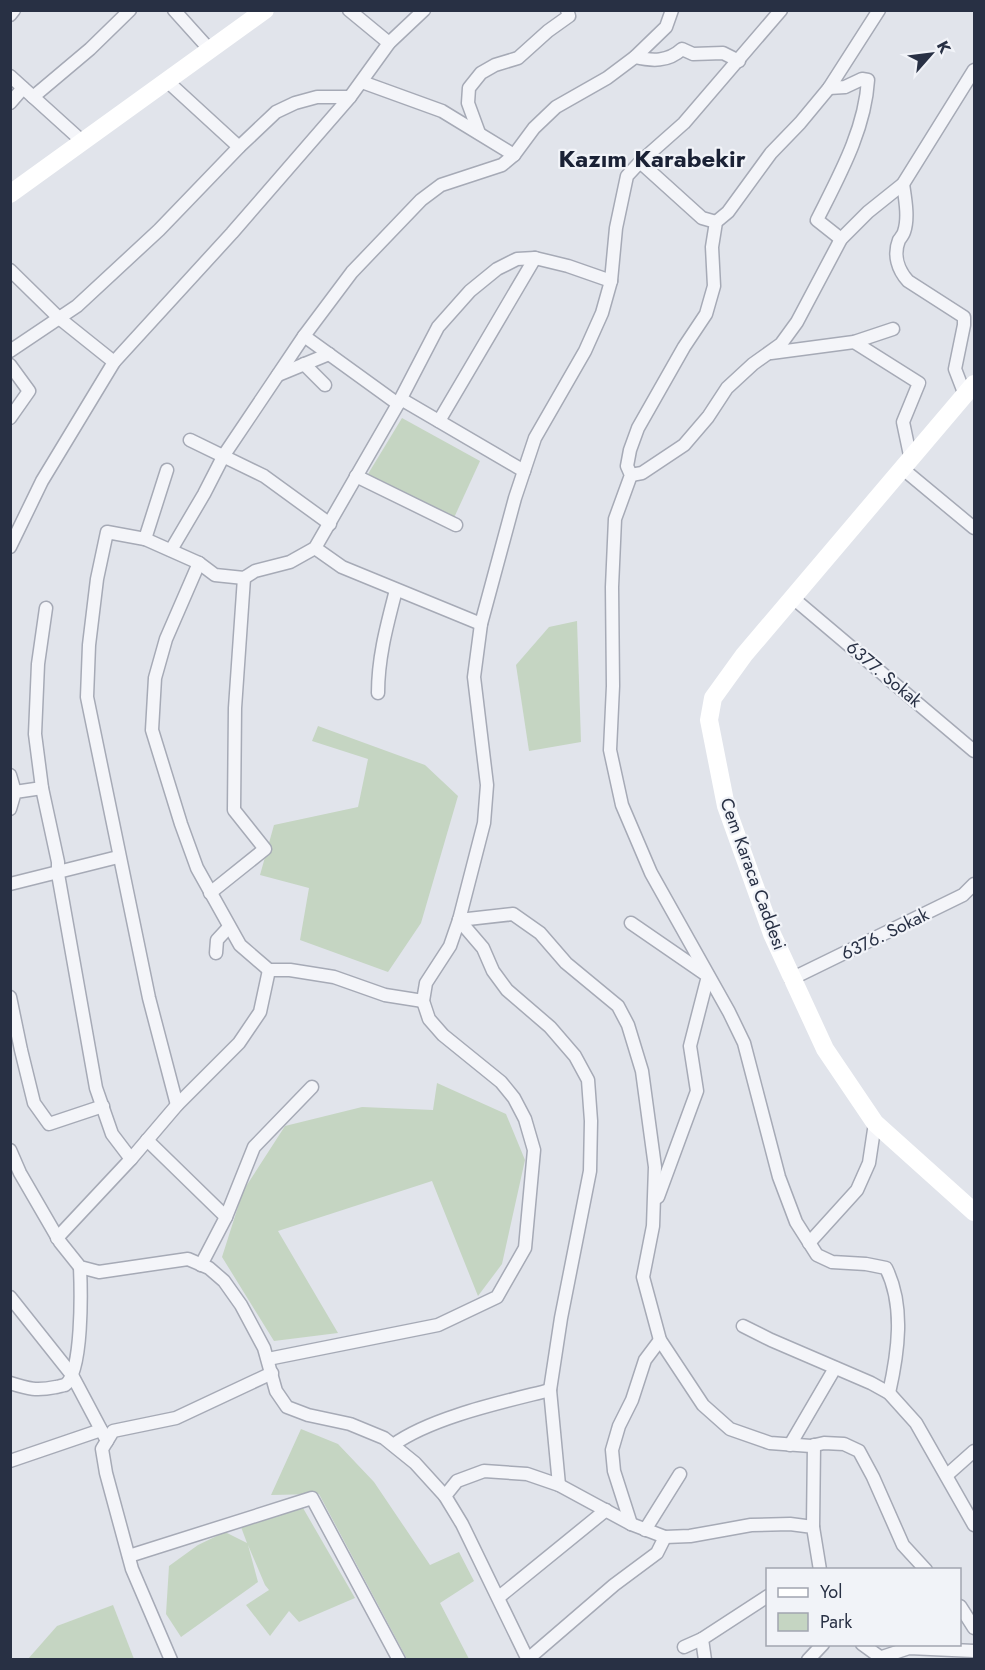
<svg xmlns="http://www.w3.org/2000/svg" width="985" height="1670" viewBox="0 0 985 1670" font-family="Jost,sans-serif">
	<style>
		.green { fill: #c5d5c2 }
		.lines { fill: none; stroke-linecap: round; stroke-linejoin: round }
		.street-casing { stroke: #a6aab6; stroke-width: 15 }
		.street { stroke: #f4f5f9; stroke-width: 12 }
		.secondary { stroke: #fff; stroke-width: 18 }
		.labels { text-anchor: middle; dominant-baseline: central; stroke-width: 4.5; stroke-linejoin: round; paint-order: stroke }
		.street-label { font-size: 18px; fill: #283044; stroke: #f1f3f8 }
		.district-label { font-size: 24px; font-weight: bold; fill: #1a2135; stroke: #f1f3f8 }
	</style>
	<rect width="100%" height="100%" fill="#e1e4eb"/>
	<g class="green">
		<polygon points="402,418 480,461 453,520 365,479"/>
		<polygon points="577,621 581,742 529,751 516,665 549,627"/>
		<polygon points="318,726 425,765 458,796 421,923 388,972 300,940 309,888 260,875 274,825 358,807 368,759 312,741"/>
		<polygon points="437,1083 506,1114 525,1160 502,1264 478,1296 432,1181 278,1231 338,1333 274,1341 222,1257 243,1191 285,1126 362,1107 433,1110"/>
		<polygon points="301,1429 338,1444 374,1482 430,1565 459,1552 474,1581 440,1603 469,1659 407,1659 319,1494 271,1495"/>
		<polygon points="303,1508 355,1598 299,1622 289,1611 270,1636 246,1605 269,1590 265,1585 248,1545 258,1582 181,1637 166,1614 169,1566 198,1545 225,1532 247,1543 241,1527"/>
		<polygon points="113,1605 134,1659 28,1659 57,1626"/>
	</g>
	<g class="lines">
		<g class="street-casing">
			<g id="street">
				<polyline points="174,10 210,50"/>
				<polyline points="349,10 389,43"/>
				<path d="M879,10L829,88L800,123L771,153L728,212L716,222L712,247L714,286L706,314L684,347L638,428L630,450L627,466L631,475L615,519L612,587L613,686L610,750L622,805L651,873L729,1012L744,1043L779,1177L796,1222L817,1255L832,1262L866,1264L886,1268C905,1306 898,1353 889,1393"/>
				<polyline points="10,15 14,10"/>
				<path d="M635,57C652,61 668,62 682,49L693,54L723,53L739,61"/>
				<polyline points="10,76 83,142"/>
				<polyline points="167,81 239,147"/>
				<polyline points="362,82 442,111 514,155"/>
				<path d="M829,88L845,87L862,79L868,80C865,130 839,176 817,220L841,239"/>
				<polyline points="33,97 90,49 130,10"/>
				<polyline points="10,103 23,88"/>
				<polyline points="479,133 468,103 469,88 481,73 495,65 518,58 548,31 569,16 567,10"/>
				<polyline points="640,162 702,218 716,222"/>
				<path d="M903,184C905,198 909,218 904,232C904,233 900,239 899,240C893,255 898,270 908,281L964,317V325L955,369L965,395"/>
				<polyline points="10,270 59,318 114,362"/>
				<polyline points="304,336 398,404"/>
				<polyline points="854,342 919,383 903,422 911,460"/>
				<polyline points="10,351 77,306 159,230 239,147 276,112 295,103 317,97 350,97"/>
				<polyline points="771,353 854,342 893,329"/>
				<polyline points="304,364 325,385"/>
				<polyline points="10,365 29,391 10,418"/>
				<polyline points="278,375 329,354"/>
				<polyline points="401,399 524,471"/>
				<polyline points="439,421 535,258"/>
				<polyline points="190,440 264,476 330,524"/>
				<polyline points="903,469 974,528"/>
				<polyline points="631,475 642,473 684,445 708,417 727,388 753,364 781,344 797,322 841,239 868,212 903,184 974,70"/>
				<polyline points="356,476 456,525"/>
				<polyline points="145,539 167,470"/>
				<polyline points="10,547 42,481 114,362 232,233 350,97 389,43 424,10"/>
				<polyline points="315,548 342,567 481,624"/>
				<polyline points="171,550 204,494 224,455 304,336 352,272 421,200 441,185 502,165 514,155 534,128 556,107 607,78 635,57 666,27 672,10"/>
				<polyline points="199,563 166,639 155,678 152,730 181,824 197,868 240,945 269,970 290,970 334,977 385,995 423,1001"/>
				<polyline points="793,598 974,751"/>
				<polyline points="46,608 38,664 35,734 42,788 58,862 58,874 96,1088 112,1134 131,1159"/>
				<path d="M378,693C378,657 387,625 396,590"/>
				<polyline points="10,775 15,792"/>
				<polyline points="10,809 15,792 42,788"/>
				<polyline points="10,884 118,857"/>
				<polyline points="210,893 265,849 234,810 235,708 244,578"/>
				<polyline points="459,920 513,914 540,933 566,963 618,1006 628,1025 642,1071 655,1167 653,1226 643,1277 660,1340 703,1405 730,1429 770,1443 811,1446 824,1443 844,1444 859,1451 873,1477 903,1545 926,1570"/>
				<polyline points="459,920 483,948 493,971 507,990 550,1027 575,1056 588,1080 591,1121 590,1171 561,1318 550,1390 559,1485"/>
				<polyline points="631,923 708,976 690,1046 697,1091 658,1197"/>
				<polyline points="216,953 217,940 229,927"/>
				<polyline points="791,979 963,895 974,884"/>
				<polyline points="10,997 21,1050 34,1103 49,1124 103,1106"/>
				<polyline points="177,1105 149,998 87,697 89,645 97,579 107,532 145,539 199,563 215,575 244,578 255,571 290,562 315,548 398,404 438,327 470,291 497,269 517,259 535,258 568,266 611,281"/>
				<polyline points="147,1140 226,1217"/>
				<polyline points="10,1150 20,1173 60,1242 80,1267 99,1272 188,1259 209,1268 224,1281 241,1305 264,1348 276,1391 287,1407 308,1415 350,1424 384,1438 415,1463 445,1496 462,1524 528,1660"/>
				<polyline points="57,1238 131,1159 177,1105 239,1043 260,1012 269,970"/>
				<polyline points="809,1243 857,1190 869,1163 875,1123"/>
				<polyline points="201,1265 226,1217 254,1147 312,1087"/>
				<polyline points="10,1297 72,1375 107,1441"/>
				<polyline points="743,1326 771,1340 871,1383 889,1393 916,1423 974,1525"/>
				<polyline points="268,1359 438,1325 497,1297 525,1248 534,1150 525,1119 514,1098 501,1082 443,1035 429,1019 423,1001 426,983 450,946 459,920 484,823 487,785 474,677 481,624 515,498 535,438 585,351 602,313 611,281 616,228 627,176 640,162 684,123 781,10"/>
				<path d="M10,1383C29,1389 36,1391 56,1387C57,1387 64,1385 65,1385C83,1373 81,1289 80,1267"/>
				<path d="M393,1445C432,1417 503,1402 550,1390"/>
				<polyline points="790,1445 835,1368"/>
				<polyline points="10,1461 101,1430"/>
				<polyline points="947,1475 974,1451"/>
				<polyline points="445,1496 457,1481 484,1471 527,1474 559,1485 631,1524 665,1537 690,1536 751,1525 790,1524 813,1527 820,1570"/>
				<polyline points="631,1524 614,1471 612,1450 619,1426 632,1400 645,1360 660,1340"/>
				<polyline points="813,1527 814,1445"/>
				<polyline points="645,1530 680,1474"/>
				<polyline points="129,1556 312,1498 399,1660"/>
				<polyline points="499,1597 606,1510"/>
				<polyline points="960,1606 974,1628"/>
				<polyline points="862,1644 884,1660"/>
				<polyline points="684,1647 702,1639"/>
				<polyline points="882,1657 909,1648 974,1651"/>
				<polyline points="528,1659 614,1585 657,1553 665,1537"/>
				<polyline points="171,1660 132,1569 106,1473 102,1449 113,1431 176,1418 272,1373"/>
				<polyline points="705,1660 702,1639 768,1596"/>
				<polyline points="808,1660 823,1644"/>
			</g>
		</g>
		<use href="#street" class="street"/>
		<g class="secondary">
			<polyline points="10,194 265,10"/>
			<polyline points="974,384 744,655 713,698 709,720 726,806 772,934 825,1049 875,1123 974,1212"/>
		</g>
	</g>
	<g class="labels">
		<g class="street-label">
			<text transform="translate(884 674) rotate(40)">6377. Sokak</text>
			<text transform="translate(753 874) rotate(70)">Cem Karaca Caddesi</text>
			<text transform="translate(885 934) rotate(-26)">6376. Sokak</text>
		</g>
		<g class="district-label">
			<text x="652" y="158">Kazım Karabekir</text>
		</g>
	</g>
	<rect width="985" height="1670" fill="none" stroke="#283044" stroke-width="24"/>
	<rect x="766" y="1568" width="195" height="78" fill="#f1f3f8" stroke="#a1a5b0" stroke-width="1.5"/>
	<rect x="778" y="1588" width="30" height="9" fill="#ffffff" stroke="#a1a5b0" stroke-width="1.5"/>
	<text x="820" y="1598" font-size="18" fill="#283044">Yol</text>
	<rect x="778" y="1613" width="30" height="18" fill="#c5d5c2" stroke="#a1a5b0" stroke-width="1.5"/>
	<text x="820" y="1628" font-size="18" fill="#283044">Park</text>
	<g transform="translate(931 54) rotate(62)" stroke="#f1f3f8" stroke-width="4.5" paint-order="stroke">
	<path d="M0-4.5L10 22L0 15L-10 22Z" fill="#283044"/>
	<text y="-9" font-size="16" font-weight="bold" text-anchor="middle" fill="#283044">K</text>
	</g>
</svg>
